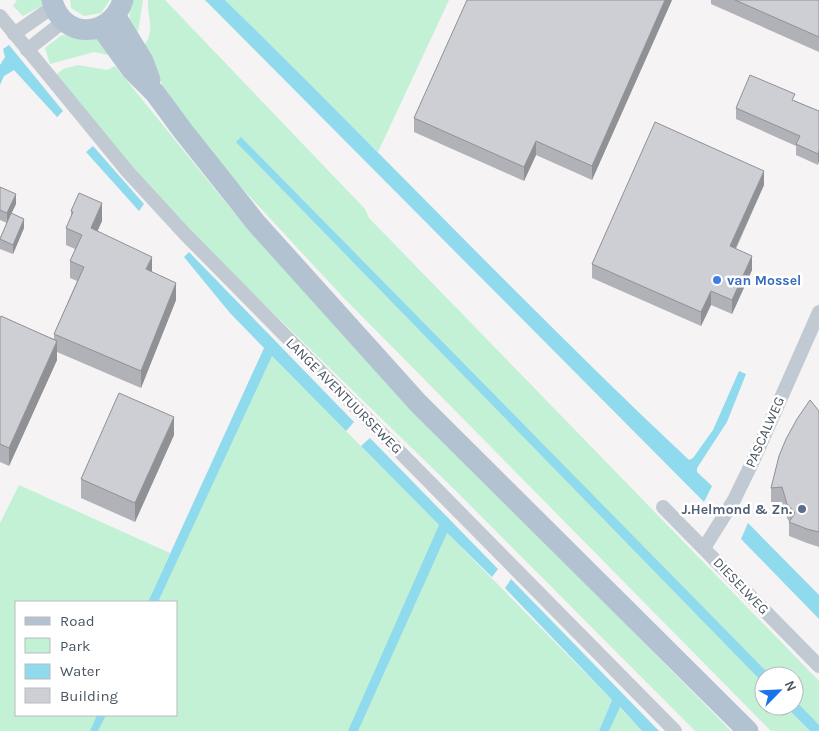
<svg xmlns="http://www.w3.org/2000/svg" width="819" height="731" viewBox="0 0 819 731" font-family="Karla,sans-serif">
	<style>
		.green { fill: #c3f1d5 }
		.water { fill: #90daee }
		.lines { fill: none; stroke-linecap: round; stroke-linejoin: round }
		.street { stroke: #c1cad2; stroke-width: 14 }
		.primary { stroke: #b3c2d1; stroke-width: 21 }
		.wall { fill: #b0b2b7 }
		.shaded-wall { fill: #909195 }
		.building { fill: #cdcfd5; stroke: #909195 }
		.shop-dot { fill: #3f7fe0; stroke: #fff; stroke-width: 2 }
		.service-dot { fill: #5c6f8a; stroke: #fff; stroke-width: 2 }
		.labels { text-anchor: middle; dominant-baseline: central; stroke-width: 5; stroke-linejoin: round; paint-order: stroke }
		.shop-label { font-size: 14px; font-weight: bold; fill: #366cbe; stroke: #fff; text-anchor: start }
		.street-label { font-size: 14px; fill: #4a5661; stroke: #fff }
		.service-label { font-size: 14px; font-weight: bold; fill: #4e5e75; stroke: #fff; text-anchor: end }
	</style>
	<rect width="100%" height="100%" fill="#f5f3f3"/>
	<g class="green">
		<polygon points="17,0 43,0 43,5 23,16 13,6"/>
		<polygon points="70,0 110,0 101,13 84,16 71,8"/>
		<polygon points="131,0 143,0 138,32 129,21"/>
		<path d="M148,0H165L365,209L369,218L819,681V725L794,699V676H771L236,141L764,684V706H785L810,731H771L343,297L214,158L163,86L142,48C157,31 147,20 148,0Z"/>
		<polygon points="225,0 449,0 378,152"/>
		<polygon points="62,35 101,39 108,55 94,52 50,64 45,48"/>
		<polygon points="78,65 107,70 115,66 235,214 416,411 731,731 695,731 458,493 189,231 131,169 58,81 57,74 63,69"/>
		<polygon points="265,349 612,700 599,731 0,731 0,523 19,485 170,553 148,602 16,602 16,715 176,715 176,602 150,602"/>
		<polygon points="619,707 642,731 609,731"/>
	</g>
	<g class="water">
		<path d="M205,0H225C381,152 530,311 689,460L693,458L713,430L739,371L746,374L727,422L697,468V472L712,486L704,502Z"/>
		<polygon points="9,45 63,111 57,117 14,70 4,76 0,85 0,65 5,57 3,49"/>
		<polygon points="241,137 771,676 764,676 764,684 236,142"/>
		<polygon points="93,146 144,204 139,211 86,152"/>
		<polygon points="189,252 354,422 346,431 272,356 158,602 148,602 264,348 230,313 184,257"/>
		<polygon points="370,438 498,569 492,577 447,533 358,731 348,731 439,525 361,446"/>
		<polygon points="748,523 819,595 819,619 741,539"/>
		<polygon points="511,579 659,731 642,731 620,707 609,731 599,731 612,700 505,588"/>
		<polygon points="794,699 819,725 819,731 810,731 785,706 794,706"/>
		<polygon points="97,715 106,715 98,731 90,731"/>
	</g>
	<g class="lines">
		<g class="street">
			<polyline points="0,16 128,172 185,234 675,731"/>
			<polyline points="14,34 54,6"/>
			<polyline points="27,50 64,21"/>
			<polyline points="663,507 819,666"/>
			<polyline points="704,548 734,500 753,461 819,312"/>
		</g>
		<g class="primary">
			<path d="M52,0C62,40 111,39 123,0"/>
			<polyline points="116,17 143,61 150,80"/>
			<polyline points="101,27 132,70 155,93 183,131 256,223 418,403 748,731"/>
		</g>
	</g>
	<g class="wall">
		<polygon points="672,0 592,180 536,155 524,181 414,132 414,118"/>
		<polygon points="711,0 819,0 819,52 711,4"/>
		<polygon points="795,101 819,111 818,165 796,155 796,146 736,119 736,108"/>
		<polygon points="764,185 736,249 752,270 732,314 711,305 701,326 592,278 592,264"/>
		<polygon points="0,187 16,204 11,213 24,228 13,254 0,249 0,238 7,223 0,220"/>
		<polygon points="71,211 102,221 97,231 152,272 176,300 141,388 57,352 57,360 9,466 0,462 0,318 54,339 54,334 77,281 70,278 70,261 75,249 66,245 66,228 71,217"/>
		<polygon points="819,411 819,547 807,543 789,536 789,521 787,518 782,502 771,502 771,488"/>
		<polygon points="174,435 135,522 81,498 81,479"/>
	</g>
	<g class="shaded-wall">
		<polygon points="665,0 672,0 592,180 592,166"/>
		<polygon points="536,141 536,155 524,181 524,167"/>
		<polygon points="819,150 819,161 818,165 818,154"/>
		<polygon points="764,171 764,185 730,260 730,246"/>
		<polygon points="16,194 16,204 7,223 7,213"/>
		<polygon points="102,203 102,221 91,246 91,228"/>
		<polygon points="24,219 24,228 13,254 13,245"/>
		<polygon points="752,256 752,270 732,314 732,300"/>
		<polygon points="152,257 152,274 146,269"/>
		<polygon points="176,283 176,300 141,388 141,371"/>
		<polygon points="711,291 711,305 701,326 701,312"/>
		<polygon points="57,341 57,360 9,466 9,448"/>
		<polygon points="174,417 174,435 135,522 135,503"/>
	</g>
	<g class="building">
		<polygon points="467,0 665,0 592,166 536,141 524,167 414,118"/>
		<polygon points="735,0 819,0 819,37"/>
		<polygon points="750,75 795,94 792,100 819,111 819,150 818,154 796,144 800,136 736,108"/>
		<polygon points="655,122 764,171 730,246 752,256 732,300 711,291 701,312 592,264"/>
		<polygon points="0,187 16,194 7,213 0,210"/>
		<polygon points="79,193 102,203 91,228 152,257 146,269 176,283 141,371 54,334 84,267 70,261 82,235 66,228 73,212 71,211"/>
		<polygon points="11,213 24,219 13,245 0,239"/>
		<polygon points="1,316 57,341 9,448 0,444 0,318"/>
		<polygon points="119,393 174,417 135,503 81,479"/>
		<polygon points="810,400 819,411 819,532 807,529 789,522 795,513 787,504 782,487 771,488 779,456 786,439 797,419"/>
	</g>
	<circle class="shop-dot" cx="717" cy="280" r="5"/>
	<circle class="service-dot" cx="802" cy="509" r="5"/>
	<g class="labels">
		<g class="shop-label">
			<text x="727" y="280">van Mossel</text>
		</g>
		<g class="street-label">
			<text transform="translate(344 396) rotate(45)">LANGE AVENTUURSEWEG</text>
			<text transform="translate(765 432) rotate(-66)">PASCALWEG</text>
			<text transform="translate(741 586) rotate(46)">DIESELWEG</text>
		</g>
		<g class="service-label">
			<text x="792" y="509">J.Helmond &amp; Zn.</text>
		</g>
	</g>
	<rect x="15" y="601" width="162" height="115" fill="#ffffff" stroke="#b7bbc0"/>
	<rect x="25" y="617" width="25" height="8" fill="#b3c2d1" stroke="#b7bbc0"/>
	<text x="60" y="626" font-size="15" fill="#4a5661">Road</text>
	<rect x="25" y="638" width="25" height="15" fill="#c3f1d5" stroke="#b7bbc0"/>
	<text x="60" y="651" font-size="15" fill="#4a5661">Park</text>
	<rect x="25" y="664" width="25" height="15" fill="#90daee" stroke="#b7bbc0"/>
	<text x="60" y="676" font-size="15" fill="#4a5661">Water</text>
	<rect x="25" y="688" width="25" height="15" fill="#cdcfd5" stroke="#b7bbc0"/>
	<text x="60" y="701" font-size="15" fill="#4a5661">Building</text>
	<g transform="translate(779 691) rotate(66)"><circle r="24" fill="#ffffff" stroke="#b7bbc0"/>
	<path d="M0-4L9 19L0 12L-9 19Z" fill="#1a73e8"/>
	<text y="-8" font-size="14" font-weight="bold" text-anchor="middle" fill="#4a5661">N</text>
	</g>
</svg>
